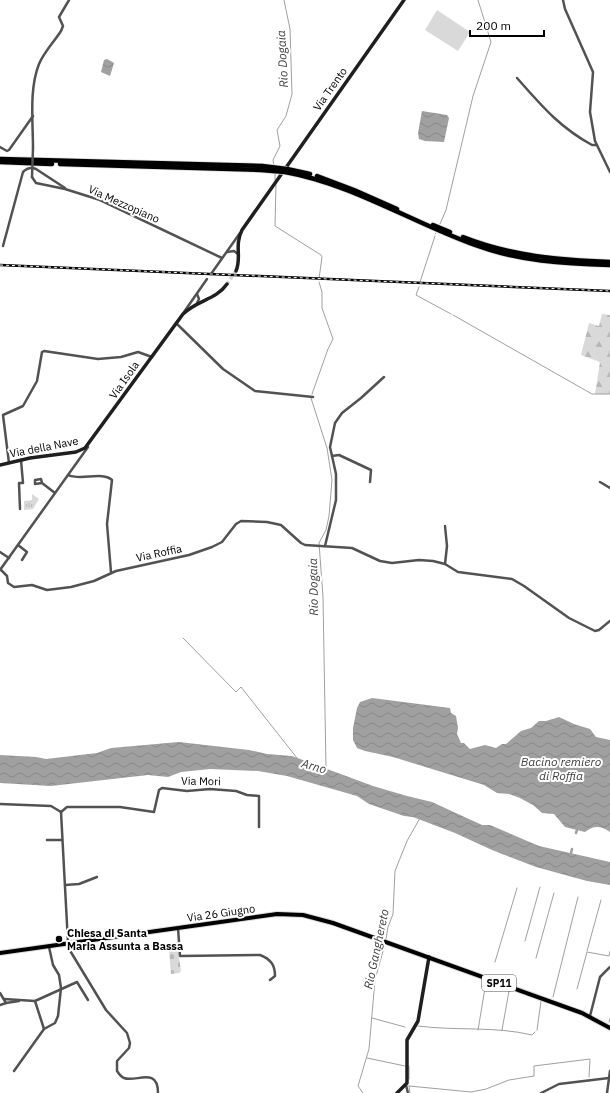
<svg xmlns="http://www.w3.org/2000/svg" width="610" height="1093" viewBox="0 0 610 1093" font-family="'IBM Plex Sans',sans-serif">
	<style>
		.forest { fill: url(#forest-firs) }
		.cemetery { fill: url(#cemetery-stones) }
		.park { fill: url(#park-tufts) }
		.garden { fill: #d9d9d9 }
		.water { fill: url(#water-waves) }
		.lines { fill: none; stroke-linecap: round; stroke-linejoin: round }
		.stream { stroke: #a0a0a0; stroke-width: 1 }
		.canal { stroke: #a0a0a0; stroke-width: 2.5 }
		.secondary-tunnel { stroke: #d9d9d9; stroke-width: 3.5; stroke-dasharray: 3.5 2; stroke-linecap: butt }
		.primary-casing { stroke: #dbdbdb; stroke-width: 6 }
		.highway-casing { stroke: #dbdbdb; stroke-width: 6 }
		.street { stroke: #525252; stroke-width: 2.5 }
		.secondary { stroke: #1f1f1f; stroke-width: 3.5 }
		.primary { stroke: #000; stroke-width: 4 }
		.highway { stroke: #000; stroke-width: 4.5 }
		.rail-casing { stroke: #000; stroke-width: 2.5 }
		.rail { stroke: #fff; stroke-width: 1; stroke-dasharray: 3; stroke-linecap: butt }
		.highway-bridge-casing { stroke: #dbdbdb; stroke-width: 6; stroke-linecap: butt }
		.street-bridge { stroke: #525252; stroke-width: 2.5 }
		.highway-bridge { stroke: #000; stroke-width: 4.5 }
		.poi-dot { fill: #000; stroke: #fff; stroke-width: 1.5 }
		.labels { text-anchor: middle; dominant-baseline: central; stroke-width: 4; stroke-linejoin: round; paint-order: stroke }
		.shield { fill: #fff; stroke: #4c4c4c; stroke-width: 1 }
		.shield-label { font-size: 10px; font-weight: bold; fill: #000 }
		.street-label { font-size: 11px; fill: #000; stroke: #fff }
		.poi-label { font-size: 11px; font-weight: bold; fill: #000; stroke: #fff; text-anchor: start }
		.water-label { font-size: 12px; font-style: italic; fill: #414141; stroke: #fff }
	</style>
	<defs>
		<pattern id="forest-firs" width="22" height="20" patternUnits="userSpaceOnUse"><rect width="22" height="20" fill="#d9d9d9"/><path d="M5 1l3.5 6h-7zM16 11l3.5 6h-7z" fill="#b8b8b8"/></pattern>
		<pattern id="cemetery-stones" width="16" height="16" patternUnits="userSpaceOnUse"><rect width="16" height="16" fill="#d9d9d9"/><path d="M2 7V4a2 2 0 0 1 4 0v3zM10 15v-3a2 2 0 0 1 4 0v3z" fill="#b8b8b8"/></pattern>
		<pattern id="park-tufts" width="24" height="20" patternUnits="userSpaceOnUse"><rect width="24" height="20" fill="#d9d9d9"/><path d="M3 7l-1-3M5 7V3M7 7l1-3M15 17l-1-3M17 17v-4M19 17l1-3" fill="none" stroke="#b8b8b8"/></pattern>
		<pattern id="water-waves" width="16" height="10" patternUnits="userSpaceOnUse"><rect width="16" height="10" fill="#a0a0a0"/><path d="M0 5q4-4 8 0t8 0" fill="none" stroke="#888"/></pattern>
	</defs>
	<rect width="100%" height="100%" fill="#fff"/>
	<polygon class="forest" points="602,314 610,315 610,394 595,394 600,362 581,355 589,323 599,326"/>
	<polygon class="cemetery" points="169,950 178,950 181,971 179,973 171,974"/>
	<polygon class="park" points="32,494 39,499 33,509 24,510 24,501 32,500"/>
	<polygon class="garden" points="437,10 470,32 458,51 425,30"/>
	<g class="water">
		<polygon points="107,59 114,63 110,76 101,72 104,60"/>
		<polygon points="422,111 447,115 449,118 444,142 425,141 419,139 418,133"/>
		<path d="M372,698L450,708L451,713L456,716L458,728L457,734L461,743H464L470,749L485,745L496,748L502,744H506L521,731L531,728L539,721H546L559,717L574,724L590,729L596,737L610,740V832C601,826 594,825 585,832L565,827L554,814L542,813L533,805L520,798L509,794L497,793L484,785L393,757L365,751L357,748L353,740V728L357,708L360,702Z"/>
		<polygon points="179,742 249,750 267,754 292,756 373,786 407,796 432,802 482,825 490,825 539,846 610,862 610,885 587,881 536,867 492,850 455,833 413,817 404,816 369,804 357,796 287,776 258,771 210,769 181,772 168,777 148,775 51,786 0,783 0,755 36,757 46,759 97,753 111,748"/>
	</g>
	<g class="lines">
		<g class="stream">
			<polyline points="274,166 273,160 280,146 277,130 286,116 292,94 290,29 284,0"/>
			<polyline points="275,173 275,180"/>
			<polyline points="276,185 275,226 321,255 322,257 319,279"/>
			<polyline points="440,224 446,210 473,96 491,42 478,0"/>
			<polyline points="435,234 436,233"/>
			<polyline points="420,282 435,236"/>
			<polyline points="419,287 416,295 451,314"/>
			<polyline points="453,315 592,394 610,394"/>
			<polyline points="312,394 328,349 333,339 322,308 322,292 319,282"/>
			<polyline points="311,398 327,448 332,480 329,516 326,530 319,543 323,597 326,768"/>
			<polyline points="183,638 236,692 241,687 297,758"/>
			<polyline points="386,939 388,927 393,914 395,871 407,841 420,818"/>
			<polyline points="525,941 540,887"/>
			<polyline points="587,951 601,900"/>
			<polyline points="536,958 554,893"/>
			<polyline points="495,962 517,888"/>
			<polyline points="577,989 587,952 609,956 610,951"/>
			<polyline points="553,997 578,897"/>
			<polyline points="372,1018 405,1027"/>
			<polyline points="609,1022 610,1018"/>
			<path d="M418,1026C456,1031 495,1026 532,1035L535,1032"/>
			<polyline points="478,1030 486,982"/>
			<polyline points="502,1030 509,991"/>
			<polyline points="537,1030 541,1001"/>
			<polyline points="367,1058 405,1066"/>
			<polyline points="409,1066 409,1079"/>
			<polyline points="409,1086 471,1092 486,1089 509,1080 534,1076 534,1066 590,1059 589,1077"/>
			<polyline points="409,1086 410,1093"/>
			<polyline points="363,1093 358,1086 369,1049 375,980 385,944"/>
		</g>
		<g class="canal">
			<polyline points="576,833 577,830"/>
			<polyline points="571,853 572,849"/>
		</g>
		<polyline class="secondary-tunnel" points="227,284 236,271"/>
		<g class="primary-casing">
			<polyline id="primary" points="0,953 277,914 303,915 333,923 582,1013 610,1028"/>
		</g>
		<g class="highway-casing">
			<g id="highway">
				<polyline points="0,159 262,166"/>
				<polyline points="0,162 52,164"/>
				<polyline points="60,164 261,170"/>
				<polyline points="287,169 310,174"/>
				<path d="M285,172C352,184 411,222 475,245C518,261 564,264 610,265"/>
				<polyline points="317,176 354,190 397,209"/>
				<polyline points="433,225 450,232"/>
				<path d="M463,237C511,256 559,260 610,262"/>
			</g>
		</g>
		<g class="street">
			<polyline points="563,0 565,9 593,72 590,112 595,141 610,172"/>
			<path d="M517,78C541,105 559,127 592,145H596"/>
			<polyline points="0,147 7,151 9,150 33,116"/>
			<path d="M33,148C33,122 29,89 39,64C44,52 54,42 61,31L63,26L59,17L69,0"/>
			<polyline points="32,177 36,183 65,189 100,200 222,258"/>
			<path d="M3,246L23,172C27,168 31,167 36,169L65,188"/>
			<polyline points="227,252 234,251 238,254"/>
			<polyline points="211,274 240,233"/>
			<polyline points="197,303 199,299 197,294"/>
			<polyline points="184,312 207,279"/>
			<polyline points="176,323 223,369 255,391 313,397"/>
			<polyline points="332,456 339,455 371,470 370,482"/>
			<polyline points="9,463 3,415 23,406 37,381 42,352 44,351 98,359 121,357 138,352 152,357"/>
			<path d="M68,475C80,481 103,471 112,480L107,524L111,572"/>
			<polyline points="600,482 610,488"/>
			<polyline points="42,483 41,479 35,480 35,484 42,483 55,493"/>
			<polyline points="20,509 19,483 23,483 21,460"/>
			<polyline points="18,545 27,552 22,560"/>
			<polyline points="325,546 336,500 336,474 330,447 335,423 342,413 361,398 384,377"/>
			<polyline points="0,552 9,558"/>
			<polyline points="445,564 447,546 445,526"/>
			<polyline points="0,569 7,576 8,583 14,587 32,585 47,590 71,587 94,581 116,571 189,555 212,547 222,542 236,524 241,521 267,522 281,525 301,543 305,545 352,548 380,561 392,563 419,560 433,561 445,564 458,572 512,579 524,586 569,618 595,631 599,630 610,621"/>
			<polyline points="0,570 88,447"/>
			<polyline points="0,804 51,806 61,812"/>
			<polyline points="61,812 67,807 120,807 154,812 159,790 162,788 187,791 210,789 236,791 247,795 259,796 259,827"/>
			<polyline points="61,812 68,943"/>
			<polyline points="47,840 62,840"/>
			<polyline points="65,885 79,884 97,877"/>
			<path d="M178,928L180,956L260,955C270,959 275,964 275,976L270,980"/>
			<path d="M66,944L106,1010L127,1033L130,1043L129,1048L117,1061V1071C119,1074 121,1077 124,1078C135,1083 158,1066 158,1093"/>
			<polyline points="0,993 6,1003 0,1005"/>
			<polyline points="4,999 35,1001 77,982 88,1000"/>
			<polyline points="6,1003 19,1001"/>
			<polyline points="590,1016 600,977 610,967"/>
			<polyline points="44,1029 55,1023 58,1016 61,988 59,975 53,965 49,947"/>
			<polyline points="14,1071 44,1029 35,1001"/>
			<polyline points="406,1085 408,1093"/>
			<polyline points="541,1093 559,1084 609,1078"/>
			<polyline points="607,1093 610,1071"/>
		</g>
		<g class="secondary">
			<path d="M236,271C242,257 234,246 242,230L404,0"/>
			<path d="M0,465L30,458L76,452L85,448L183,314C197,300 216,300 227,284"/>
			<polyline points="397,1093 407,1083 407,1040 418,1021 429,957"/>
		</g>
		<use href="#primary" class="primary"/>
		<use href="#highway" class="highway"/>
		<g class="rail-casing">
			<polyline id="rail" points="0,265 610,291"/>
		</g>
		<use href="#rail" class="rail"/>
		<g class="highway-bridge-casing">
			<g id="highway-bridge">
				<polyline points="262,166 287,169"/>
				<polyline points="261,170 285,172"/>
			</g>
		</g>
		<polyline class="street-bridge" points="32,177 33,148"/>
		<use href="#highway-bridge" class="highway-bridge"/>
	</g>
	<circle class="poi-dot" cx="59" cy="939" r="4"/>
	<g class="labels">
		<rect class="shield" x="482" y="975" width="34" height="16" rx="3"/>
		<g class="shield-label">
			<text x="499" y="983">SP11</text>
		</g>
		<g class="street-label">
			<text transform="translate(330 89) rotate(-55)">Via Trento</text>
			<text transform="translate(124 204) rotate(24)">Via Mezzopiano</text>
			<text transform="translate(124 380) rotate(-55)">Via Isola</text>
			<text transform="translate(44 447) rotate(-11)">Via della Nave</text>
			<text transform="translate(159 553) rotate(-12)">Via Roffia</text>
			<text transform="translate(201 781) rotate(1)">Via Mori</text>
			<text transform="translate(221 913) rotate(-8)">Via 26 Giugno</text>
		</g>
		<g class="poi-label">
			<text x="67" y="933">Chiesa di Santa<tspan x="67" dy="13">Maria Assunta a Bassa</tspan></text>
		</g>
		<g class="water-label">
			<text transform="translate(282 59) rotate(-93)">Rio Dogaia</text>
			<text transform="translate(313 587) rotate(-91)">Rio Dogaia</text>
			<text x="561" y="761">Bacino remiero<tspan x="561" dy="14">di Roffia</tspan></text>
			<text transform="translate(314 766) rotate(15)">Arno</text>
			<text transform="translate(376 949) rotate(-78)">Rio Ganghereto</text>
		</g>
	</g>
	<path d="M470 30v6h74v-6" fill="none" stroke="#000000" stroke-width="2"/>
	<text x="476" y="30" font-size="12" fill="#000000" stroke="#ffffff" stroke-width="3" paint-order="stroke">200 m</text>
</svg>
